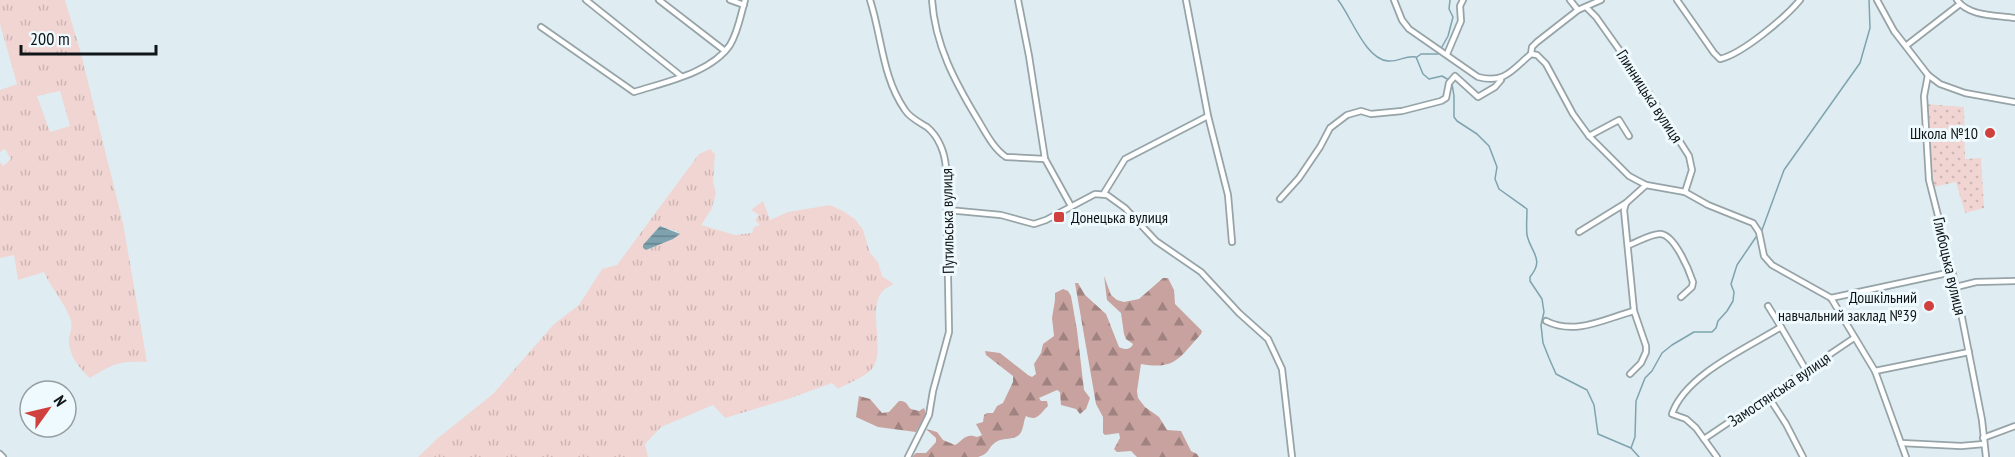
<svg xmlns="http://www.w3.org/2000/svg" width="2015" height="457" viewBox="0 0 2015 457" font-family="'PT Sans Narrow',sans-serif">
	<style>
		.grass { fill: url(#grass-tufts); fill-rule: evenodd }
		.forest { fill: url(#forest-firs) }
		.park { fill: url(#park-dots) }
		.water { fill: url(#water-rules) }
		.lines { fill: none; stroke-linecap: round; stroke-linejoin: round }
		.stream { stroke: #7ea3af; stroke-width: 1.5 }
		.minor-casing { stroke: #96a4a8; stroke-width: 8 }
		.minor { stroke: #fff; stroke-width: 4.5 }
		.poi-dot { fill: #d0413e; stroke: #effafe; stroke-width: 2 }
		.labels { text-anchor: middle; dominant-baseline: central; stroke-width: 6; stroke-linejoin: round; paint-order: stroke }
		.street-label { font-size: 16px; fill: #101517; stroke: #effafe }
		.poi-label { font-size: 16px; fill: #101517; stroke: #effafe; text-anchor: end }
	</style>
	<defs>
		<pattern id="grass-tufts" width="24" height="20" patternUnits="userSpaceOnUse" patternTransform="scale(1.5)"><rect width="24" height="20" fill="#f0d5d2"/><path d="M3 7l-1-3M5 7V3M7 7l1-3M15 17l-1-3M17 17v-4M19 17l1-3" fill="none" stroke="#cdb6b4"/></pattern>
		<pattern id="forest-firs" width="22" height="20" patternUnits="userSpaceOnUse" patternTransform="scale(1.5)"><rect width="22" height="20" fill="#c7a29e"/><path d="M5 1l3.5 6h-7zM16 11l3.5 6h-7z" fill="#a08380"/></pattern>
		<pattern id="park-dots" width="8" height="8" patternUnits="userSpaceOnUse" patternTransform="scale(1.5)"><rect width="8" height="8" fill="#f0d5d2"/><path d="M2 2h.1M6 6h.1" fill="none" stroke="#cdb6b4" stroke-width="1.8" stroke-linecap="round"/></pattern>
		<pattern id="water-rules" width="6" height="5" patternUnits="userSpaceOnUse" patternTransform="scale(1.5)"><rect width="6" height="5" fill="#7ea3af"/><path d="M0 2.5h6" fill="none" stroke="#66848d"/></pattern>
	</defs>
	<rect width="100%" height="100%" fill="#dfedf2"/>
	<g class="grass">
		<path d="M0,0H65L80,50L123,223L147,362C119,361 114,363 90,378C80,369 69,356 69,341C69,333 74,327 70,318C64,302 51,288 44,272L18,280L14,255L0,258V162L3,166L11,159L5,149L0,152V90L17,84L0,24ZM60,91L70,126L50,132L37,96Z"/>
		<path d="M710,149L715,154L713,182L716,194L711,210L701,225L735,235L752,233L754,227L760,225L755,220L759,215L751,210L763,201L770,220L788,212L830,205L843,211L855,219L863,230L870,253L878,262L882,276L894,284C890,286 885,288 882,292C867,310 887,354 871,370C863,378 848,383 838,389L832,383L788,399L725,418L713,405L661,427L645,444L648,457H418L438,438L493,394L554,324L579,305L602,269L617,265L699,154ZM660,226L679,232L670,240L646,250L643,246Z"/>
	</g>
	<g class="forest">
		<path d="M1104,276L1111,295L1117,300L1124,302L1139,299L1163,278H1168L1174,290L1175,304L1202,331L1201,334C1179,358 1176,370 1141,364L1137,391L1138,398L1145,407L1159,417L1167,430L1181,431L1191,451L1197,454L1199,457H1137L1131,451L1117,452L1114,449L1120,438L1119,433L1105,435L1103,433V417L1096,404L1075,283H1078L1085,295L1106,314L1119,347C1124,350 1131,350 1133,344L1126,339L1124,334L1121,313L1107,300Z"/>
		<path d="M1063,289L1068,291L1071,296L1077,330L1084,390L1090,398L1086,409L1080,414L1076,409L1061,405L1060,392L1057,390L1039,398L1041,401H1047L1048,406C1040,413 1038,422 1026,416C1023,422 1024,430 1019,435C1012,441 1003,437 996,442C987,448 991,453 978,457H912L916,453H926L936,442V438L926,429L937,432L943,440L955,445C964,440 965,433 977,437L982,435L976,424L983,422L984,415L987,413H993L997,406L1003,403L1013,382V376L986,355L985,351L1000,353L1028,375L1032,377L1036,374L1034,364L1041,353L1043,344L1054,336L1052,318L1055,300V293Z"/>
		<path d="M859,396L870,399L882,413L889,412L899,401C907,400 907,406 911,409L919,411L924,408L926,414L916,432L878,427L856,417Z"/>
	</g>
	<polygon class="park" points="1925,104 1964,107 1965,159 1981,158 1984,208 1965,213 1956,182 1934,187 1929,155"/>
	<polygon class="water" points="660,226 680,234 673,239 646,250 643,248 643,245"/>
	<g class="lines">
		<g class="stream">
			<path d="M1338,0C1351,16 1365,59 1388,61C1398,62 1406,55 1416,57L1423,74L1429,79L1442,76L1449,80"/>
			<polyline points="1417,57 1421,54 1438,54 1448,36 1453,17 1449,9 1450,0"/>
			<path d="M1452,84L1454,96V117L1457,121L1477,134L1489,146L1497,167L1495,179L1499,189L1527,209C1527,217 1526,227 1527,235C1531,253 1545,259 1530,277V281L1542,299L1544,312L1541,325L1543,343L1549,358L1556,374L1587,390L1594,405L1598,434L1631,448L1639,457"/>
			<polyline points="1762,230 1784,170 1860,63 1870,28 1869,0"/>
			<polyline points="1631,448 1635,437 1636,401 1645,378 1652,371 1662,353 1672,345 1694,332 1712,332 1716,328 1718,321 1727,311 1733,301 1734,292 1731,284 1737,265 1756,237"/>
		</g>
		<g class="minor-casing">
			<g id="minor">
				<polyline points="586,0 681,76"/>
				<polyline points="659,0 725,51"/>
				<polyline points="730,0 744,5"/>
				<path d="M870,0C882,37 882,77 905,110C910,118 919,122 927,127C939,137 945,153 946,168L949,332L933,391L929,415L908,457"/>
				<path d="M932,0C935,45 955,82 978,120C986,133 993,148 1006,157L1045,159"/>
				<polyline points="1018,0 1029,56 1045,159 1071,206"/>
				<polyline points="1186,0 1208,116 1228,195 1232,242"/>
				<path d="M1394,0L1402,20L1409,29L1478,77C1505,84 1512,70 1531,54L1537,55L1546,64L1573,114L1589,136L1629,176L1646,185L1685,192L1708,205L1753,223L1759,232L1764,256L1772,265L1831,298L1875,371L1906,457"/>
				<polyline points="1570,0 1578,10"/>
				<path d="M1677,0L1714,53L1720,59C1742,54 1785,18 1800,0"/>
				<polyline points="1877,0 1894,31 1928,75 1940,84 1965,93 2015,102"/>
				<path d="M1957,0C1969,17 1997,15 2015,18"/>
				<polyline points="1586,7 1596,17 1640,79 1689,156 1692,170 1685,192"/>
				<path d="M541,27L634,92C665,82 711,73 730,45C738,32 741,14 745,0"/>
				<polyline points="1907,45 1960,4"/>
				<polyline points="1447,54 1461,21 1460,6 1463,0"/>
				<polyline points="1531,54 1532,47 1537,42 1578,10 1601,0"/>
				<polyline points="1928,75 1924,96 1929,180 1956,287 1982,420 1986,457"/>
				<polyline points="1589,136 1619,120 1629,136"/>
				<polyline points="1104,193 1125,159 1208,116"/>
				<polyline points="1280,199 1299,178 1320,147 1330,128 1347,115 1361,111 1371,114 1402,111 1441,101 1446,98 1449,83 1455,76 1478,97 1495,87 1501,80"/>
				<polyline points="1626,203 1624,210 1634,311 1646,346 1646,352 1641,363 1630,374"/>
				<polyline points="948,210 1001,215 1034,224 1046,220 1095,194 1107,195 1125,208 1156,241 1201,272 1239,313 1268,339 1282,369 1292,457"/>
				<polyline points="1579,232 1626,203 1646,185"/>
				<path d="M1629,245C1638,242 1652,233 1661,234C1675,236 1689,270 1693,282L1692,287L1681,297"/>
				<polyline points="1956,287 1976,282 2015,281"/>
				<polyline points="1831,298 1952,272"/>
				<polyline points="1768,306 1781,327"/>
				<path d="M1546,321C1576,336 1606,318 1634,311"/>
				<polyline points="1875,371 1969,352"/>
				<polyline points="1768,396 1786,424 1803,457"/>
				<polyline points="1983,438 2015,426"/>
				<polyline points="1704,439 1854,338"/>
				<polyline points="1901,443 1961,446 1984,444"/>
				<polyline points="0,454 3,457"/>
				<path d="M1717,457L1696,428L1686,419L1672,414C1685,375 1747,348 1781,327L1806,370"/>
			</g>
		</g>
		<use href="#minor" class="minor"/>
	</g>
	<g class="poi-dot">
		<circle cx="1990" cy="133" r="6"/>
		<rect x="1053" y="211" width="12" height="12" rx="3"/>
		<circle cx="1929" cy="306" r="6"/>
	</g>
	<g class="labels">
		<g class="street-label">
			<text transform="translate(1650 96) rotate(57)">Глинницька вулиця</text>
			<text transform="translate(947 221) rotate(-91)">Путильська вулиця</text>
			<text transform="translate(1950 266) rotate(77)">Глибоцька вулиця</text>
			<text transform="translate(1779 389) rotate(-34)">Замостянська вулиця</text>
		</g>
		<g class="poi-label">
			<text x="1978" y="133">Школа №10</text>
			<text x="1071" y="217" text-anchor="start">Донецька вулиця</text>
			<text x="1917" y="297">Дошкільний<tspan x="1917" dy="18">навчальний заклад №39</tspan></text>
		</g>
	</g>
	<g transform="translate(48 409) rotate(56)"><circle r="28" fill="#effafe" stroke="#969ea2" stroke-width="1.5"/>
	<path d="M0-4.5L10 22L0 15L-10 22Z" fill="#d0413e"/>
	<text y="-9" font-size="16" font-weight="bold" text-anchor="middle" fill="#101517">N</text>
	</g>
	<path d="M21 45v9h135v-9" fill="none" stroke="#101517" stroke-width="3"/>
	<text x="30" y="45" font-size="18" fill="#101517" stroke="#effafe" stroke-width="4.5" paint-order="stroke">200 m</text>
</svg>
